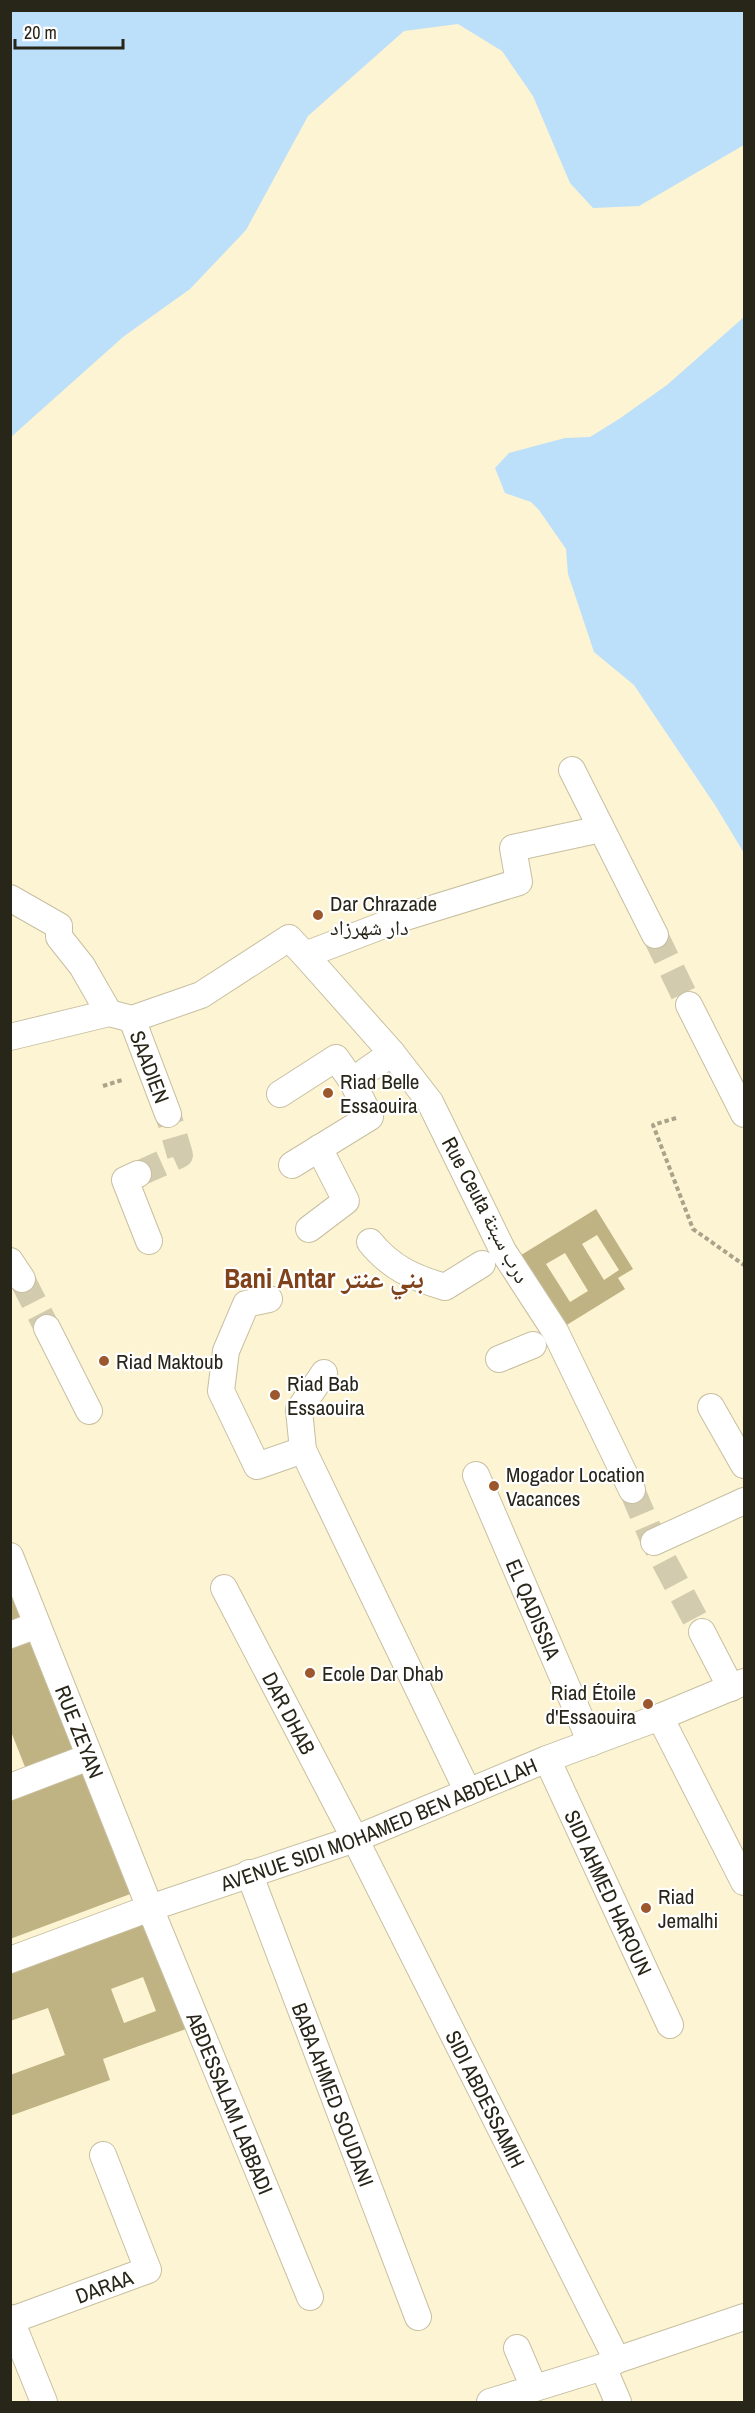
<svg xmlns="http://www.w3.org/2000/svg" width="755" height="2413" viewBox="0 0 755 2413" font-family="'Archivo Narrow','Noto Naskh Arabic',sans-serif">
	<style>
		.water { fill: #bcdffa }
		.building { fill: #c0b383; fill-rule: evenodd }
		.lines { fill: none; stroke-linecap: round; stroke-linejoin: round }
		.pedestrian-tunnel { stroke: #d2cbae; stroke-width: 26; stroke-dasharray: 26 13; stroke-linecap: butt }
		.pedestrian-casing { stroke: #c7bfa0; stroke-width: 28 }
		.path { stroke: #a9a38a; stroke-width: 4; stroke-dasharray: 4.5 3; stroke-linecap: butt }
		.pedestrian { stroke: #fff; stroke-width: 26 }
		.poi-dot { fill: #9d572d; stroke: #fff; stroke-width: 2 }
		.labels { text-anchor: middle; dominant-baseline: central; stroke-width: 4.5; stroke-linejoin: round; paint-order: stroke }
		.poi-label { font-size: 21px; fill: #282519; stroke: #fff; text-anchor: start }
		.street-label { font-size: 21px; fill: #282519; stroke: #fff }
		.district-label { font-size: 27px; font-weight: bold; fill: #80421b; stroke: #fff }
	</style>
	<rect width="100%" height="100%" fill="#fcf4d3"/>
	<g class="water">
		<polygon points="11,10 744,11 744,145 639,206 593,208 570,183 533,96 502,51 458,24 404,31 308,116 246,230 190,289 123,337 11,437"/>
		<polygon points="744,317 744,853 715,805 634,685 594,652 568,574 566,549 539,510 531,502 505,493 495,468 509,453 565,438 590,437 619,419 667,385"/>
	</g>
	<g class="building">
		<path d="M596,1209L633,1269L618,1278L625,1289L557,1331L513,1260ZM597,1235L619,1270L604,1280L582,1244ZM565,1253L588,1291L570,1302L546,1264Z"/>
		<polygon points="10,1579 27,1620 10,1627"/>
		<polygon points="32,1634 78,1752 27,1772 10,1729 10,1642"/>
		<polygon points="85,1769 133,1893 10,1939 10,1799"/>
		<path d="M145,1921L186,2029L103,2059L110,2080L10,2116V2075L65,2055L48,2008L10,2021V1971ZM143,1977L156,2011L124,2023L111,1989Z"/>
	</g>
	<g class="lines">
		<g class="pedestrian-tunnel">
			<polyline points="655,935 689,1005"/>
			<polyline points="138,1174 180,1155 168,1114"/>
			<polyline points="22,1279 47,1328"/>
			<polyline points="632,1490 654,1542 702,1632"/>
		</g>
		<g class="pedestrian-casing">
			<g id="pedestrian">
				<polyline points="572,770 655,935"/>
				<polyline points="10,898 59,926 59,937 82,966 109,1013"/>
				<polyline points="305,955 392,1053 430,1102 503,1251 555,1331 632,1490"/>
				<polyline points="689,1005 744,1114"/>
				<path id="s1" d="M132,1019L168,1114"/>
				<polyline points="10,1037 109,1013 132,1019 201,995 289,938 305,955 402,918 519,882 513,848 601,829"/>
				<polyline points="280,1094 336,1058 352,1081"/>
				<polyline points="292,1165 370,1117 352,1081 392,1053"/>
				<polyline points="138,1174 125,1180 149,1241"/>
				<polyline points="309,1229 346,1201 319,1148"/>
				<path d="M370,1242C391,1268 414,1278 445,1287L482,1264"/>
				<polyline points="10,1261 22,1279"/>
				<polyline points="269,1299 246,1304 226,1351 221,1391 257,1466 303,1450"/>
				<polyline points="47,1328 89,1411"/>
				<polyline points="499,1359 533,1345"/>
				<polyline points="324,1373 299,1410 303,1450 468,1792"/>
				<polyline points="711,1407 744,1465"/>
				<path id="s2" d="M476,1475L591,1743"/>
				<polyline points="654,1542 744,1501"/>
				<path id="s3" d="M10,1556L150,1908L310,2297"/>
				<path id="s4" d="M224,1588L355,1839L617,2360"/>
				<polyline points="702,1632 731,1688"/>
				<polyline points="10,1635 37,1625"/>
				<polyline points="660,1717 744,1882"/>
				<path id="s5" d="M547,1759L670,2025"/>
				<polyline points="10,1787 89,1757"/>
				<path id="s6" d="M249,1873L418,2317"/>
				<path id="s7" d="M10,1960L150,1908L355,1839L547,1759L660,1717L744,1682"/>
				<polyline points="10,2318 44,2402"/>
				<path id="s8" d="M12,2320L148,2270L103,2155"/>
				<polyline points="517,2348 534,2388"/>
				<polyline points="603,2367 618,2402"/>
				<polyline points="490,2402 603,2367 617,2360 744,2317"/>
			</g>
		</g>
		<g class="path">
			<polyline points="103,1086 122,1080"/>
			<polyline points="676,1118 653,1125 693,1229 744,1265"/>
		</g>
		<use href="#pedestrian" class="pedestrian"/>
	</g>
	<g class="poi-dot">
		<circle cx="318" cy="915" r="6"/>
		<circle cx="328" cy="1093" r="6"/>
		<circle cx="104" cy="1361" r="6"/>
		<circle cx="275" cy="1395" r="6"/>
		<circle cx="494" cy="1486" r="6"/>
		<circle cx="310" cy="1673" r="6"/>
		<circle cx="648" cy="1704" r="6"/>
		<circle cx="646" cy="1908" r="6"/>
	</g>
	<g class="labels">
		<g class="poi-label">
			<text x="330" y="903">Dar Chrazade<tspan x="330" dy="24">دار شهرزاد</tspan></text>
			<text x="340" y="1081">Riad Belle<tspan x="340" dy="24">Essaouira</tspan></text>
			<text x="116" y="1361">Riad Maktoub</text>
			<text x="287" y="1383">Riad Bab<tspan x="287" dy="24">Essaouira</tspan></text>
			<text x="506" y="1474">Mogador Location<tspan x="506" dy="24">Vacances</tspan></text>
			<text x="322" y="1673">Ecole Dar Dhab</text>
			<text x="636" y="1692" text-anchor="end">Riad Étoile<tspan x="636" dy="24">d'Essaouira</tspan></text>
			<text x="658" y="1896">Riad<tspan x="658" dy="24">Jemalhi</tspan></text>
		</g>
		<g class="street-label">
			<text stroke="none"><textPath href="#s1" startOffset="51">SAADIEN</textPath></text>
			<text transform="translate(486 1210) rotate(62)">Rue Ceuta درب سبتة</text>
			<text stroke="none"><textPath href="#s2" startOffset="146">EL QADISSIA</textPath></text>
			<text stroke="none"><textPath href="#s4" startOffset="141">DAR DHAB</textPath></text>
			<text stroke="none"><textPath href="#s3" startOffset="189">RUE ZEYAN</textPath></text>
			<text stroke="none"><textPath href="#s7" startOffset="393">AVENUE SIDI MOHAMED BEN ABDELLAH</textPath></text>
			<text stroke="none"><textPath href="#s5" startOffset="147">SIDI AHMED HAROUN</textPath></text>
			<text stroke="none"><textPath href="#s6" startOffset="237">BABA AHMED SOUDANI</textPath></text>
			<text stroke="none"><textPath href="#s4" startOffset="574">SIDI ABDESSAMIH</textPath></text>
			<text stroke="none"><textPath href="#s3" startOffset="590">ABDESSALAM LABBADI</textPath></text>
			<text stroke="none"><textPath href="#s8" startOffset="98">DARAA</textPath></text>
		</g>
		<g class="district-label">
			<text x="324" y="1278">Bani Antar بني عنتر</text>
		</g>
	</g>
	<rect width="755" height="2413" fill="none" stroke="#282519" stroke-width="24"/>
	<path d="M15 39v9h108v-9" fill="none" stroke="#282519" stroke-width="3"/>
	<text x="24" y="39" font-size="18" fill="#282519" stroke="#ffffff" stroke-width="4.5" paint-order="stroke">20 m</text>
</svg>
